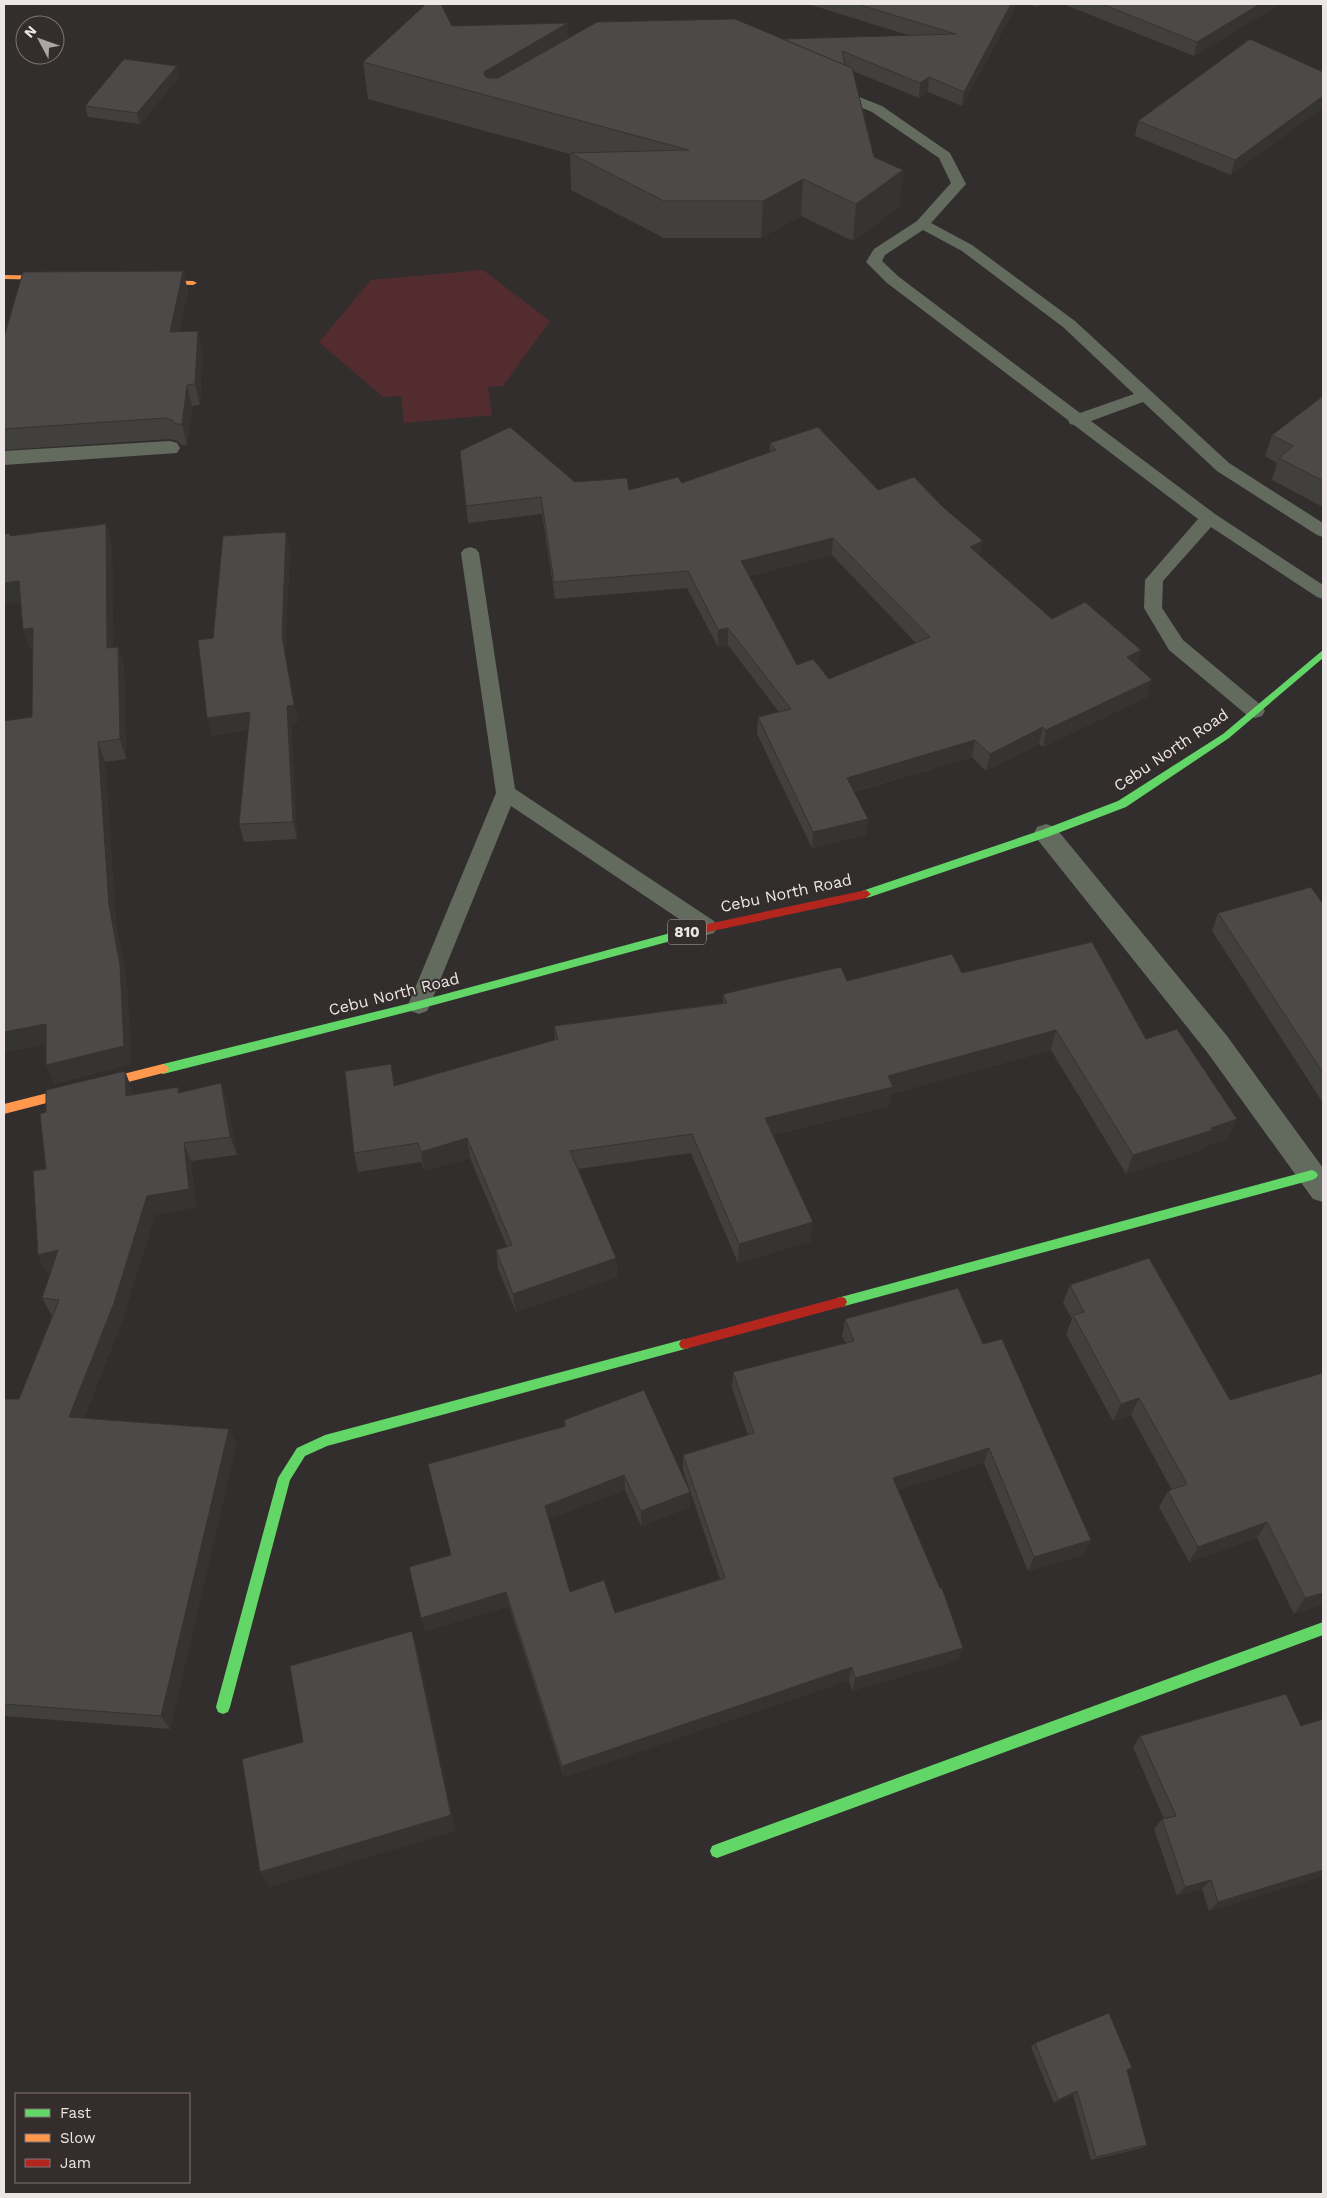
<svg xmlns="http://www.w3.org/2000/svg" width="1327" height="2198" viewBox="0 0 1327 2198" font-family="'Work Sans',sans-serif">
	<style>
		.green { fill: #532c30 }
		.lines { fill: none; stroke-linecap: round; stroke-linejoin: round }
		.lane { fill: #626b5e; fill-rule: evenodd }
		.street { fill: #626b5e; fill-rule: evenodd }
		.fast { fill: #63d668; fill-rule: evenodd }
		.slow { fill: #ff974d; fill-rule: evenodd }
		.jam { fill: #b3261e; fill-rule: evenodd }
		.wall { fill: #423f3f; fill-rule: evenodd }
		.shaded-wall { fill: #363333 }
		.building { fill: #4d4949; stroke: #363333; fill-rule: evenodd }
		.labels { text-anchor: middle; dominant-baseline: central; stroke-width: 4; stroke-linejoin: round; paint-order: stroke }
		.shield { fill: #352c2c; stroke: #b5aeae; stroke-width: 1 }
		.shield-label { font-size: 15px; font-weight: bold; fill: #ece6e6 }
		.street-label { font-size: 16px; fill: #ece6e6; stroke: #352c2c }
	</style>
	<rect width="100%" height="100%" fill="#332e2e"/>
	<polygon class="green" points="483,270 550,321 503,386 488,387 492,415 404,423 401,396 383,397 319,342 371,280"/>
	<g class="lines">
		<g class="lane">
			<path d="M834,87L882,106L950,153L966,184L931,223L972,245L1075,321L1229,463L1323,523V537L1317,535L1217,471L1143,402L1091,421L1215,514L1323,585V599L1317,597L1211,527L1163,581L1162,608L1183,640L1262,706L1265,711L1262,716L1255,718L1248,716L1169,650L1144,608L1145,580L1198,519L1074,425L1070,424L1068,420L887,283L866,262L874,249L917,221L951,183L939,158L872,112L829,94L827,91L829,88ZM923,230L962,251L1063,327L1134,394L1080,413L899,277L882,261L885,255Z"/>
			<polygon points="470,547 476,549 479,553 515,789 714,921 718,927 714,933 707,935 700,933 511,806 430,1005 427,1011 419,1014 411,1011 408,1005 496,793 461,553 464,549"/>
		</g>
		<g class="street">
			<polygon points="170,441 177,443 180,448 177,453 4,465 4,451"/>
			<polygon points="1046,824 1055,827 1227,1036 1323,1168 1323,1202 1313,1199 1207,1052 1037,839 1034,833 1037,827"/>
		</g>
		<g class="fast">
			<polygon points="1323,650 1323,658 1229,738 1126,807 1050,836 870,897 866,898 861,894 862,891 1042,830 1118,801 1223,734"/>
			<polygon points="689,928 693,929 694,932 693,935 419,1009 163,1074 159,1072 157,1069 159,1066 163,1064 419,1001"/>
			<polygon points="1312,1170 1316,1172 1318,1175 1316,1178 1312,1180 841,1307 837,1306 835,1302 837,1298 841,1297"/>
			<polygon points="685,1339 689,1340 691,1344 689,1348 685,1349 327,1446 305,1456 290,1480 230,1707 228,1712 223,1714 218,1712 216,1707 278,1478 297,1448 325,1435"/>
			<polygon points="1323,1622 1323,1635 717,1858 712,1856 710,1851 712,1846 717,1844"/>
		</g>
		<g class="slow">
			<polygon points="4,275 60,276 64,278 60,280 4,279"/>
			<polygon points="145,280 193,281 197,283 193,285 148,284 144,282"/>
			<polygon points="163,1064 167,1066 169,1069 167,1072 4,1114 4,1104"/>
		</g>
		<g class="jam">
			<polygon points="866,890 871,894 866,898 689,936 684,932 689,928"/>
			<polygon points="841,1297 845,1298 847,1302 845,1306 841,1307 685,1349 681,1348 679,1344 681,1340 685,1339"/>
		</g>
	</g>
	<g class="wall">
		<polygon points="808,4 1017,4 962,106 928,92 919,98 853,71 874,157 903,170 899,207 853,241 801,216 761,238 664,238 571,190 570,154 368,99 363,62 452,26 569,38 783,39 911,36"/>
		<polygon points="1028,4 1042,4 1037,7"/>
		<polygon points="1063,4 1280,4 1194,56"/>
		<polygon points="177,66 179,77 140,124 88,117 85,106"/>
		<polygon points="1323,72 1231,175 1135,136 1138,121"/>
		<polygon points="183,271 188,291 179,332 198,331 202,351 200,405 192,406 187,445 181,445 178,441 170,439 4,450 4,337"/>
		<polygon points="1323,396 1323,507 1272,480 1277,463 1265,456 1272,435"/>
		<path d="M770,443L878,490L980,556L1052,619L1141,650L1137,667L1147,697L1043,747L1039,744L986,771L972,757L854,792L868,819L866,835L812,848L757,734L758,717L779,712L728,645L718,647L687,588L555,599L542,514L468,523L460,451L575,482L629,490L682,483L770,453ZM832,555L916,643L829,679L797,665L749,576Z"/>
		<polygon points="106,524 112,545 113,648 118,647 124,667 126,759 105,762 116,924 127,984 131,1064 54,1084 46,1044 4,1052 32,717 33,649 30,649 23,629 21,602 4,604 11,536"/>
		<polygon points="290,550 285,653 298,722 291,723 297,839 244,842 239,824 248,730 212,736 213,638"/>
		<polygon points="1323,904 1323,1103 1212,931 1218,913"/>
		<polygon points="962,973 1146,1039 1228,1139 1206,1146 1204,1149 1126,1174 1051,1050 891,1094 889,1106 773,1135 811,1241 738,1263 691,1153 578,1169 616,1258 617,1277 516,1312 498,1269 496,1250 507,1247 470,1158 424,1171 421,1162 358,1172 354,1153 555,1040 554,1026 723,1003 723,994 847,981"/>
		<polygon points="125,1071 132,1090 133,1095 178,1087 180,1093 227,1102 237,1155 191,1161 196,1207 155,1215 122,1321 84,1418 229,1429 236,1445 170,1729 4,1716 4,1399 19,1399 52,1316 42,1298 51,1272 47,1273 38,1255 46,1169 46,1112"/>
		<polygon points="1149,1258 1323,1604 1294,1614 1257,1538 1189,1562 1159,1507 1168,1491 1172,1490 1131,1415 1113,1421 1066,1334 1072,1319 1063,1303 1070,1285"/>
		<polygon points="845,1319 983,1344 1091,1540 1084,1555 1028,1571 984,1463 898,1490 963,1648 958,1660 852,1691 849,1680 564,1777 509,1606 425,1631 451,1555 564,1426 564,1420 690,1507 641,1526 625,1490 549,1519 570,1592 615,1613 720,1579 683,1470 683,1455 748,1435 732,1388 733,1372 846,1343 842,1336"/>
		<polygon points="1140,1736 1323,1876 1209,1911 1202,1889 1177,1896 1154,1829 1162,1819 1164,1819 1133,1747"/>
		<polygon points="1035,2043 1127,2071 1147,2145 1142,2148 1091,2160 1073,2095 1054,2103 1031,2047"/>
	</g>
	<g class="shaded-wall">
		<polygon points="1011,4 1017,4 962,106 964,92"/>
		<polygon points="1037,4 1042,4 1037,7"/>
		<polygon points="1260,4 1280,4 1194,56 1197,42"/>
		<polygon points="568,23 570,59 501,100 484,75 484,72"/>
		<polygon points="177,66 179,77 140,124 137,113"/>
		<polygon points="929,77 928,92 919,98 920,83"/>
		<polygon points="1323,96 1323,108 1231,175 1235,160"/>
		<polygon points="903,170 899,207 853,241 856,204"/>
		<polygon points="803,179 801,216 761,238 763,201"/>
		<polygon points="183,271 188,291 175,353 170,332"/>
		<polygon points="198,331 202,351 200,405 195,384"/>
		<polygon points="187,385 192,406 187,445 182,424"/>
		<polygon points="106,524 112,545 114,668 107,648"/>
		<polygon points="286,532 290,550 285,653 298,722 291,723 297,839 293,822 282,636"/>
		<polygon points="833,538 832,555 740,578 741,561"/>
		<polygon points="983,541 980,558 970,547"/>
		<polygon points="19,581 26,601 4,604 4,583"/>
		<polygon points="33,628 40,648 30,649 23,629"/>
		<polygon points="728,628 728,645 718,647 718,630"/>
		<polygon points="118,647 124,667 126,759 120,739"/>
		<polygon points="1141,650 1137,667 1127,657"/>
		<polygon points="1152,680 1147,697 1043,747 1046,730"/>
		<polygon points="250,712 254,729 212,736 207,718"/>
		<polygon points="1043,727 1039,744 986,771 990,754"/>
		<polygon points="975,740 972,757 845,794 847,778"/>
		<polygon points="98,742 105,762 116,924 127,984 131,1064 54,1084 46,1065"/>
		<polygon points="868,819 866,835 812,848 813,832"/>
		<polygon points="46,1024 54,1043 4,1052 4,1032"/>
		<polygon points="1056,1030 1051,1050 891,1094 889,1106 764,1137 765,1118 888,1076"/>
		<polygon points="391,1064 395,1084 398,1106 394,1086"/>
		<polygon points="125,1071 132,1090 134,1116 126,1096"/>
		<polygon points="221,1083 227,1102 237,1155 230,1137"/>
		<polygon points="1237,1119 1228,1139 1206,1146 1204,1149 1126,1174 1133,1155"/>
		<polygon points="467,1138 470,1158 424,1171 421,1152"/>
		<polygon points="184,1143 191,1161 196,1207 155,1215 122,1321 78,1433 69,1417 147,1196"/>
		<polygon points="813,1222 811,1241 738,1263 739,1244"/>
		<polygon points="58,1250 67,1268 47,1273 38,1255"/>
		<polygon points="616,1258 617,1277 516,1312 513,1294"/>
		<polygon points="1139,1398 1131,1415 1113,1421 1121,1404"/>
		<polygon points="229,1429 236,1445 170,1729 161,1716"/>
		<polygon points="989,1448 984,1463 889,1493 893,1478"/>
		<polygon points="624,1475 625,1490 547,1520 545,1506"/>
		<polygon points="690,1492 690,1507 641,1526 641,1511"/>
		<polygon points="1267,1522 1257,1538 1189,1562 1198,1547"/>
		<polygon points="1091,1540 1084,1555 1028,1571 1034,1557"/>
		<polygon points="506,1592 509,1606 425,1631 421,1618"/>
		<polygon points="1323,1593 1323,1604 1294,1614 1305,1598"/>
		<polygon points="412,1631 418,1651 456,1831 270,1887 260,1872"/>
		<polygon points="963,1648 958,1660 852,1691 855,1678"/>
		<polygon points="852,1667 849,1680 564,1777 562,1766"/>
		<polygon points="1323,1870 1323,1876 1209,1911 1218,1902"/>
		<polygon points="1211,1880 1202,1889 1177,1896 1185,1887"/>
		<polygon points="1077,2091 1073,2095 1054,2103 1058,2100"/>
	</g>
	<g class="building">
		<polygon points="426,4 441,4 452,26 568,23 484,72 484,75 487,78 498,78 597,22 735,19 852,68 874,157 903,170 856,204 803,179 763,201 664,201 570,153 689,150 363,62"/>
		<polygon points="857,4 1011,4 964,92 929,77 920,83 842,51 845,65 783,39 956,34"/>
		<polygon points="1102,4 1260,4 1197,42"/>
		<polygon points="1250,39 1323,72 1323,96 1235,160 1138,121"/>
		<polygon points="124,59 177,66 137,113 85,106"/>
		<polygon points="183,271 170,332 198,331 195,384 187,385 182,424 176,424 172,420 165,418 4,429 4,337 23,272"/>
		<polygon points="1323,396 1323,481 1279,458 1293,446 1272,435"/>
		<path d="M510,427L575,482L627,478L629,490L678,477L682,483L776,450L770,443L818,427L878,490L914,477L943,507L983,541L970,547L1052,619L1085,602L1141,650L1127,657L1152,680L1046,730L1043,727L990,754L975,740L847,778L868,819L813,832L758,717L791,709L728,628L718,630L688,571L554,582L541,497L466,506L460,451ZM833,538L930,637L829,679L813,659L797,665L741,561Z"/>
		<polygon points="106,524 107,648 118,647 120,739 98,742 109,905 120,965 124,1046 46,1065 46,1024 4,1032 4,721 32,717 33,628 23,629 19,581 4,583 4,534 10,533 10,536"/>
		<polygon points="286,532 282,636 294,705 287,706 293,822 239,824 250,712 207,718 198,640 213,638 223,536"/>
		<polygon points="1311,887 1323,904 1323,1073 1218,913"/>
		<polygon points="1092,942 1146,1039 1177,1029 1237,1119 1211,1128 1213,1130 1133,1155 1056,1030 888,1076 893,1087 765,1118 813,1222 739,1244 692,1134 570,1151 616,1258 513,1294 496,1250 512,1245 467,1138 421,1152 418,1143 354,1153 345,1071 391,1064 394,1086 558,1039 554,1026 727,1003 723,994 841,967 847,981 952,954 962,973"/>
		<polygon points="125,1071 126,1096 178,1087 178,1093 221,1083 230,1137 184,1143 189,1189 147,1196 114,1303 69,1417 229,1429 161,1716 4,1704 4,1399 19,1399 59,1300 42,1298 58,1250 38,1255 33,1171 46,1169 40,1114 46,1112 46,1090"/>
		<polygon points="1149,1258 1230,1400 1323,1373 1323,1593 1305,1598 1267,1522 1198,1547 1168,1491 1187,1484 1139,1398 1121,1404 1073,1315 1084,1312 1070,1285"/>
		<polygon points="958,1288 983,1344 1002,1339 1091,1540 1034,1557 989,1448 893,1478 940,1588 942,1588 963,1648 855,1678 852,1667 562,1766 506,1592 421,1618 409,1567 451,1555 428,1464 566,1426 564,1420 644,1390 690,1492 641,1511 624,1475 545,1506 570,1592 604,1580 615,1613 725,1578 683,1455 754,1433 733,1372 854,1341 845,1319"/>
		<polygon points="412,1631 451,1815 260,1872 242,1759 303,1742 290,1666"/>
		<polygon points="1286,1694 1301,1726 1323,1719 1323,1870 1218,1902 1211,1880 1185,1887 1162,1819 1176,1816 1140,1736"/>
		<polygon points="1109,2013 1132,2068 1127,2070 1147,2145 1096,2157 1077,2091 1058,2100 1035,2043"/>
	</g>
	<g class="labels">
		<rect class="shield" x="668" y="919.5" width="38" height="25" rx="4"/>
		<g class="shield-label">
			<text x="687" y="932">810</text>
		</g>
		<g class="street-label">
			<text transform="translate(1171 750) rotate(-34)">Cebu North Road</text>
			<text transform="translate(786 893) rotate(-12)">Cebu North Road</text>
			<text transform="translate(394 994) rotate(-14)">Cebu North Road</text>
		</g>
	</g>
	<rect width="1327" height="2198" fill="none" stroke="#ece6e6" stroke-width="10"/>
	<rect x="15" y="2093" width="175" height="90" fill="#352c2c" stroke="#7e7676"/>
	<rect x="25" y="2109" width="25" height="8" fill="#63d668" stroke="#7e7676"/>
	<text x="60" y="2118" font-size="15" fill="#ece6e6">Fast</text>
	<rect x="25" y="2134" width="25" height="8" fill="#ff974d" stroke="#7e7676"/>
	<text x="60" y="2143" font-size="15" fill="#ece6e6">Slow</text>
	<rect x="25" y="2159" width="25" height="8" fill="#b3261e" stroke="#7e7676"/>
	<text x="60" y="2168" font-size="15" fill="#ece6e6">Jam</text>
	<g transform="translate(40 40) rotate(311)"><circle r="24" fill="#352c2c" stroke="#7e7676"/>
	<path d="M0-4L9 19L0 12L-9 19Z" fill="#aba6a6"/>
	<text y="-8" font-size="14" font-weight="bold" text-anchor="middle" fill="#ece6e6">N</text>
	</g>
</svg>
